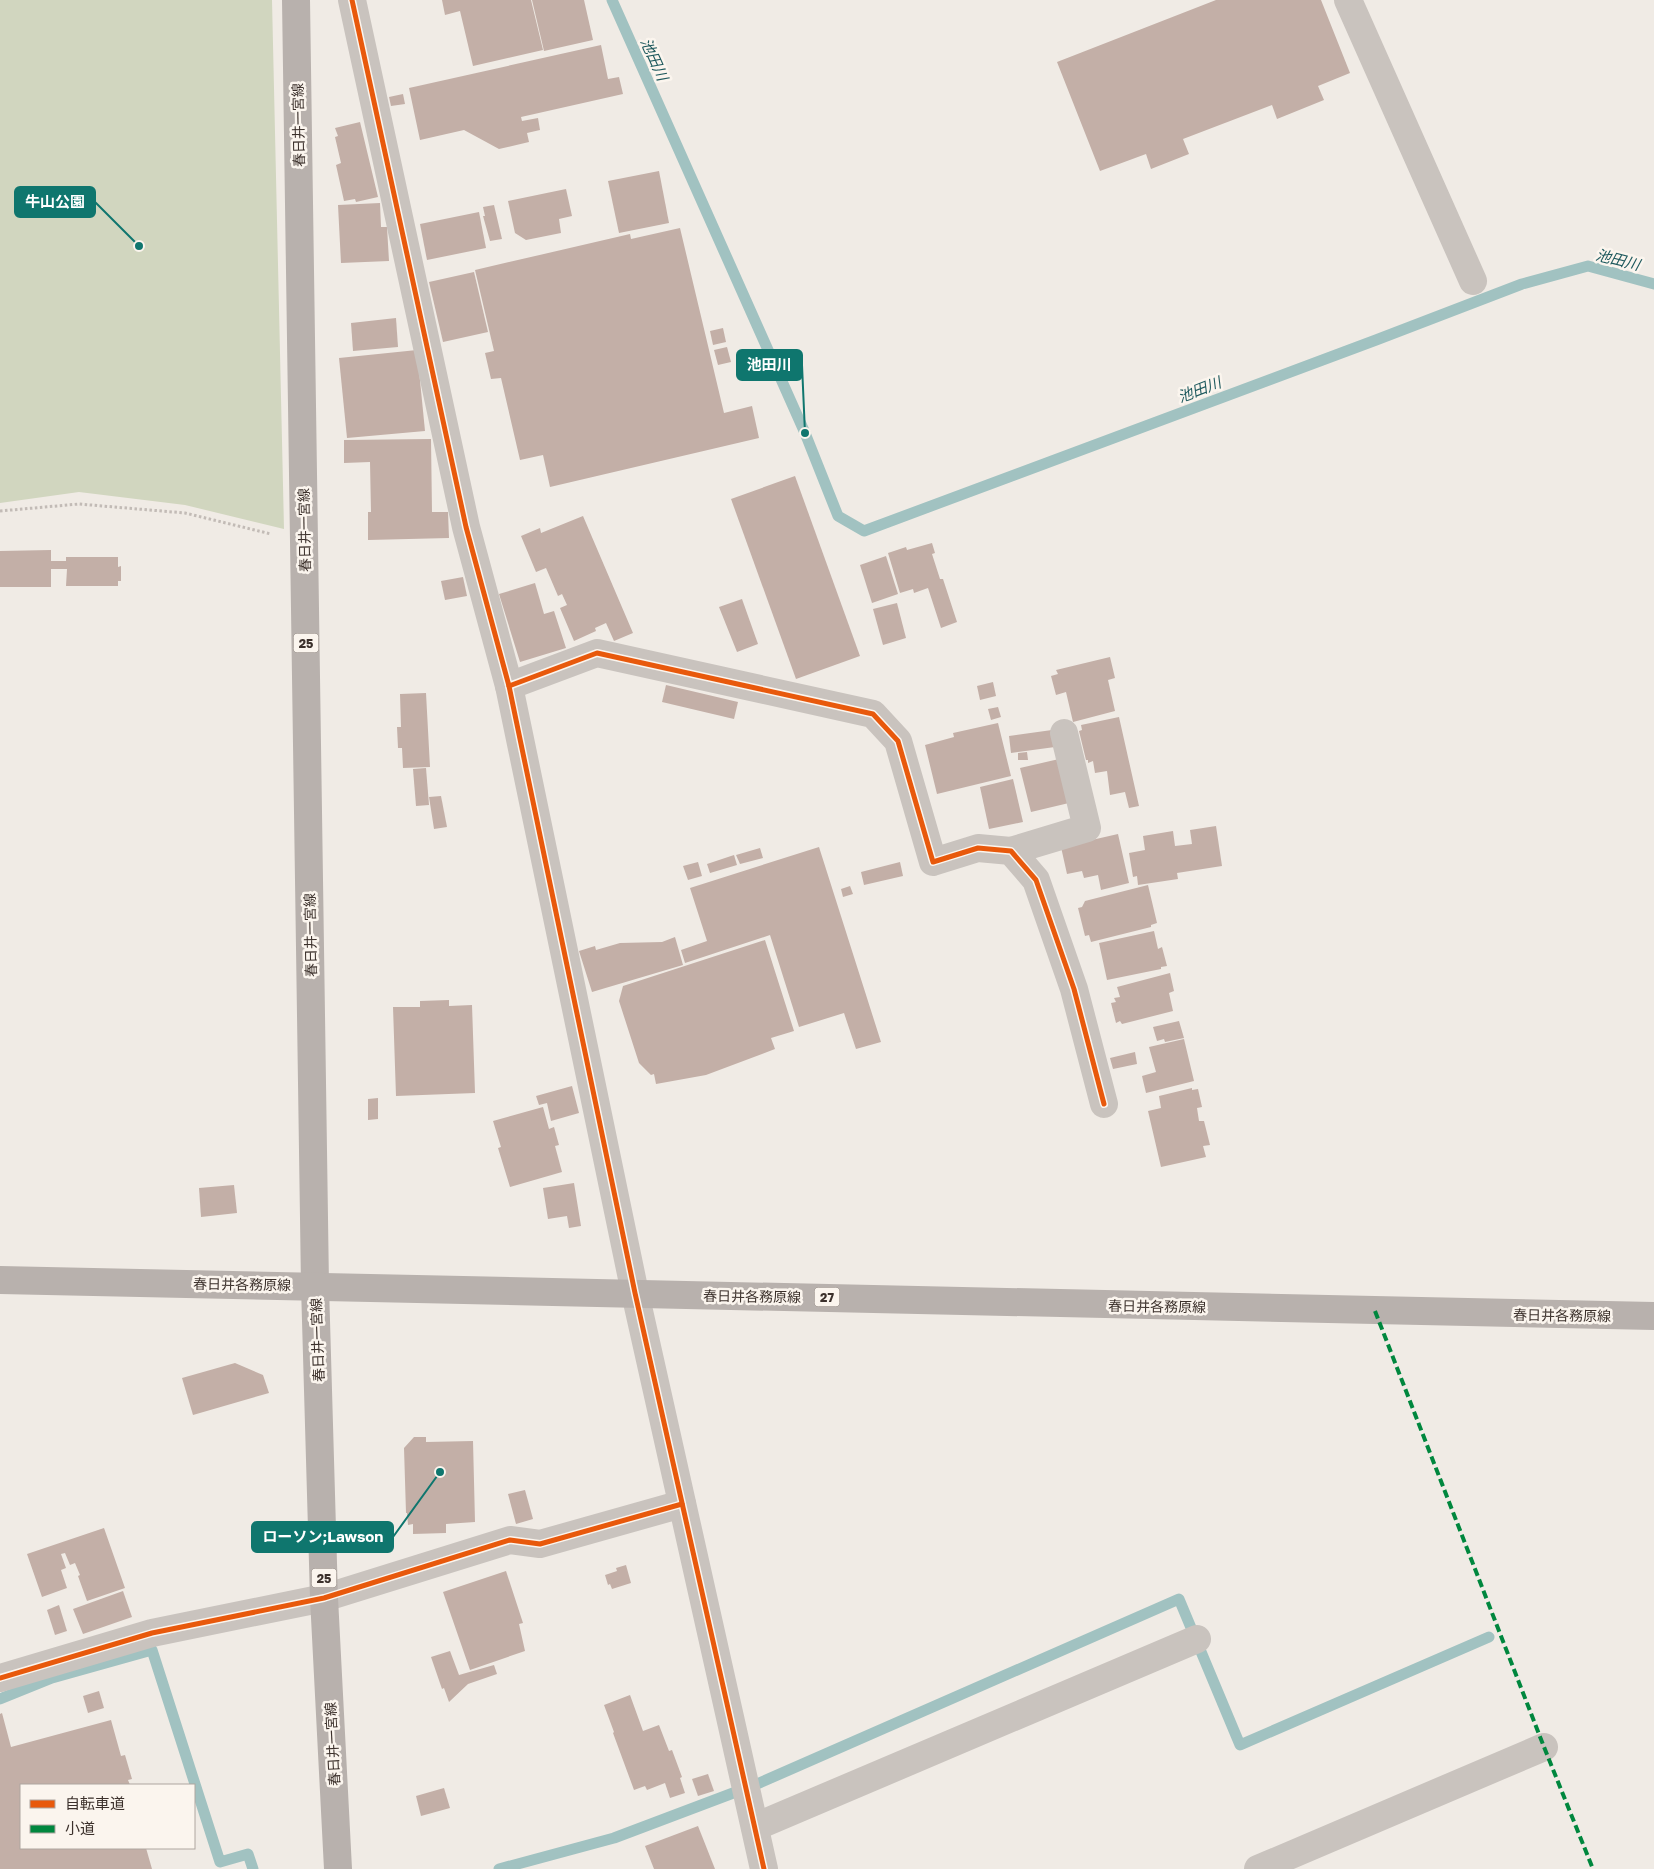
<svg xmlns="http://www.w3.org/2000/svg" width="1654" height="1869" viewBox="0 0 1654 1869" font-family="'Golos Text','Noto Sans JP',sans-serif">
	<style>
		.green { fill: #d1d6bf }
		.lines { fill: none; stroke-linecap: round; stroke-linejoin: round }
		.stream { stroke: #a1c2c1; stroke-width: 11 }
		.building { fill: #c3afa7 }
		.path { stroke: #c2bbb6; stroke-width: 3; stroke-dasharray: 2.5 2.5; stroke-linecap: butt }
		.minor { stroke: #c9c3be; stroke-width: 28 }
		.primary { stroke: #b8b1ad; stroke-width: 28 }
		.quiet { stroke: #00873e; stroke-width: 4; stroke-dasharray: 8 4; stroke-linecap: butt }
		.cycleway-casing { stroke: #fbf5ee; stroke-width: 8 }
		.cycleway { stroke: #e8590c; stroke-width: 5 }
		.labels { text-anchor: middle; dominant-baseline: central; stroke-width: 5; stroke-linejoin: round; paint-order: stroke }
		.shield { fill: #fbf5ee; stroke: #756b66; stroke-width: 1 }
		.shield-label { font-size: 12px; font-weight: bold; fill: #3b302b }
		.street-label { font-size: 14px; fill: #3b302b; stroke: #fbf5ee }
		.water-label { font-size: 15px; font-style: italic; fill: #1f5a5e; stroke: #fbf5ee }
		.leader { fill: none; stroke: #0f766e; stroke-width: 2 }
		.callout-dot { fill: #0f766e; stroke: #fbf5ee; stroke-width: 2 }
		.callout { fill: #0f766e; stroke: #0f766e; stroke-width: 2 }
		.callout-label { font-size: 15px; text-anchor: middle; font-weight: bold; fill: #fff }
	</style>
	<rect width="100%" height="100%" fill="#f0ebe5"/>
	<polygon class="green" points="0,0 272,0 284,529 185,505 79,492 0,503"/>
	<g class="lines">
		<g class="stream">
			<polyline points="612,0 805,433 838,516 864,531 1376,340 1522,284 1588,266 1654,284"/>
			<polyline points="0,1699 52,1678 152,1650 220,1862 248,1854 253,1869"/>
			<polyline points="499,1869 614,1838 757,1784 1179,1599 1240,1745 1489,1637"/>
		</g>
	</g>
	<g class="building">
		<polygon points="442,0 531,0 543,50 473,66 460,11 445,15"/>
		<polygon points="532,0 584,0 593,40 544,51"/>
		<polygon points="1216,0 1321,0 1350,73 1318,86 1324,100 1277,119 1272,105 1183,139 1189,154 1151,169 1146,154 1100,171 1057,62"/>
		<polygon points="601,45 608,79 619,77 623,94 521,117 522,121 538,118 540,130 527,133 529,142 499,149 464,130 420,140 409,88"/>
		<polygon points="403,94 405,104 391,106 389,97"/>
		<polygon points="360,122 378,197 356,202 355,199 344,201 336,165 341,163 335,137 338,136 335,128"/>
		<polygon points="659,171 669,223 619,233 608,181"/>
		<polygon points="566,189 572,216 559,219 561,233 526,240 515,233 508,201"/>
		<polygon points="380,203 381,227 387,227 389,261 341,263 338,205"/>
		<polygon points="494,205 502,239 490,241 483,216 485,216 483,207"/>
		<polygon points="479,212 486,248 427,260 420,224"/>
		<polygon points="680,228 724,413 752,406 759,438 550,487 543,455 520,460 501,378 491,379 485,353 494,351 475,270 630,234 631,239"/>
		<polygon points="474,272 488,332 443,342 429,282"/>
		<polygon points="396,318 398,347 353,351 351,323"/>
		<polygon points="723,328 726,342 713,345 710,331"/>
		<polygon points="727,347 731,362 718,365 714,350"/>
		<polygon points="417,350 425,431 347,438 339,358"/>
		<polygon points="431,439 432,512 448,512 449,538 368,540 368,512 371,512 370,462 344,463 344,440"/>
		<polygon points="795,476 860,656 796,679 731,499"/>
		<polygon points="583,516 633,633 614,641 606,623 595,628 596,631 574,641 560,608 567,605 562,594 558,596 546,568 536,572 521,536 540,528 541,533"/>
		<polygon points="932,543 935,553 932,554 940,579 943,579 957,622 941,628 928,588 914,593 913,589 900,593 888,553 906,547 907,550"/>
		<polygon points="51,550 51,561 66,561 66,557 118,557 118,567 121,566 121,581 118,581 118,586 66,586 67,569 51,569 51,587 0,587 0,551"/>
		<polygon points="886,556 898,594 872,603 860,565"/>
		<polygon points="463,577 467,596 445,600 441,581"/>
		<polygon points="535,583 544,614 554,611 566,648 520,662 499,594"/>
		<polygon points="742,599 758,644 737,652 719,607"/>
		<polygon points="897,603 906,638 883,645 873,609"/>
		<polygon points="1110,657 1115,678 1108,680 1115,711 1073,722 1066,692 1056,695 1051,676 1058,674 1056,670"/>
		<polygon points="993,682 996,696 980,700 977,686"/>
		<polygon points="666,685 738,702 734,719 662,702"/>
		<polygon points="426,693 430,767 403,768 402,748 398,748 397,727 401,727 400,694"/>
		<polygon points="998,707 1001,717 991,720 988,709"/>
		<polygon points="1119,717 1139,806 1129,808 1125,792 1110,795 1107,771 1095,773 1093,761 1088,763 1088,760 1086,760 1079,731 1082,730 1081,725"/>
		<polygon points="998,723 1011,776 937,794 925,745 954,737 953,733"/>
		<polygon points="1052,730 1055,747 1011,753 1009,736"/>
		<polygon points="1027,752 1028,760 1018,760 1018,753"/>
		<polygon points="1059,759 1069,803 1031,812 1020,768"/>
		<polygon points="426,768 429,805 416,806 413,769"/>
		<polygon points="1013,779 1023,822 989,829 980,787"/>
		<polygon points="441,796 447,827 434,829 429,797"/>
		<polygon points="1216,826 1222,866 1177,873 1178,879 1138,885 1137,876 1133,877 1129,853 1145,850 1143,836 1173,831 1175,846 1192,844 1190,830"/>
		<polygon points="1118,834 1129,883 1101,890 1098,875 1084,878 1082,871 1067,874 1061,847"/>
		<polygon points="819,847 881,1042 856,1049 844,1013 799,1027 770,935 685,963 681,950 707,941 690,888"/>
		<polygon points="760,848 763,858 740,864 736,855"/>
		<polygon points="734,855 737,865 710,873 707,864"/>
		<polygon points="698,862 702,876 688,880 683,866"/>
		<polygon points="900,862 903,876 864,885 861,872"/>
		<polygon points="1148,885 1157,923 1151,925 1151,927 1091,942 1089,935 1085,936 1078,908 1082,907 1085,901"/>
		<polygon points="850,886 853,894 843,897 841,889"/>
		<polygon points="1154,931 1158,949 1162,947 1167,966 1161,967 1161,969 1107,980 1099,943"/>
		<polygon points="675,937 683,965 592,992 579,951 595,946 596,950 620,943 662,942"/>
		<polygon points="765,940 794,1031 771,1038 775,1049 706,1075 656,1084 654,1074 651,1075 639,1063 619,1001 623,986"/>
		<polygon points="1170,973 1174,991 1169,993 1173,1011 1122,1024 1120,1021 1116,1023 1111,1003 1116,1002 1114,998 1120,997 1117,987"/>
		<polygon points="449,1000 449,1006 472,1005 475,1093 396,1096 393,1007 420,1007 420,1001"/>
		<polygon points="1179,1021 1184,1038 1165,1042 1164,1039 1157,1041 1153,1027"/>
		<polygon points="1184,1039 1194,1081 1146,1093 1142,1076 1156,1072 1149,1047"/>
		<polygon points="1135,1052 1137,1064 1113,1069 1110,1058"/>
		<polygon points="572,1086 579,1113 551,1121 547,1103 539,1105 536,1096"/>
		<polygon points="1192,1088 1192,1090 1198,1089 1202,1107 1197,1108 1199,1121 1204,1121 1210,1145 1203,1146 1206,1157 1161,1167 1148,1111 1161,1108 1159,1096"/>
		<polygon points="378,1098 378,1119 368,1120 368,1099"/>
		<polygon points="543,1107 549,1129 554,1127 559,1145 555,1146 562,1172 510,1187 498,1148 501,1147 493,1121"/>
		<polygon points="574,1183 581,1226 569,1228 567,1216 548,1219 543,1188"/>
		<polygon points="234,1185 237,1213 201,1217 199,1188"/>
		<polygon points="235,1363 263,1375 269,1393 193,1415 182,1378"/>
		<polygon points="414,1437 426,1437 426,1442 473,1441 475,1522 446,1524 446,1533 413,1534 413,1524 408,1525 407,1513 406,1513 404,1448"/>
		<polygon points="525,1490 533,1519 516,1524 508,1494"/>
		<polygon points="104,1528 125,1588 87,1601 78,1576 80,1575 75,1563 70,1565 65,1553 61,1554 66,1568 61,1570 67,1588 42,1597 27,1554"/>
		<polygon points="626,1565 631,1583 612,1589 610,1584 608,1585 605,1575 617,1571 616,1568"/>
		<polygon points="506,1571 523,1623 519,1624 525,1651 470,1670 443,1592"/>
		<polygon points="123,1591 132,1617 83,1634 73,1609"/>
		<polygon points="59,1605 67,1631 55,1635 47,1610"/>
		<polygon points="450,1651 459,1675 494,1665 497,1674 468,1684 449,1702 444,1688 442,1689 431,1657"/>
		<polygon points="99,1691 104,1708 88,1713 83,1696"/>
		<polygon points="630,1695 643,1731 659,1725 669,1751 672,1750 682,1777 680,1778 685,1793 670,1798 665,1783 647,1790 645,1786 634,1790 613,1733 614,1732 604,1705"/>
		<polygon points="2,1713 11,1747 111,1720 121,1756 125,1755 132,1779 128,1780 130,1785 21,1785 21,1848 146,1848 152,1869 0,1869 0,1714"/>
		<polygon points="708,1774 714,1791 698,1796 692,1779"/>
		<polygon points="444,1788 450,1808 421,1816 416,1796"/>
		<polygon points="698,1826 715,1869 654,1869 645,1846"/>
	</g>
	<g class="lines">
		<polyline class="path" points="0,511 79,504 185,513 271,534"/>
		<g class="minor">
			<polyline points="352,0 466,527 509,686 635,1293 764,1869"/>
			<polyline points="1348,0 1473,281"/>
			<polyline points="509,686 597,653 873,714 898,741 933,862 978,848 1011,851 1036,880 1074,989 1104,1104"/>
			<polyline points="1011,851 1087,828 1064,733"/>
			<polyline points="0,1678 152,1633 324,1598 510,1540 540,1544 682,1504"/>
			<polyline points="755,1827 1197,1639"/>
			<polyline points="1258,1869 1544,1747"/>
		</g>
		<g class="primary">
			<polyline points="296,0 315,1286 324,1598 338,1869"/>
			<polyline points="0,1280 1654,1316"/>
		</g>
		<polyline class="quiet" points="1375,1311 1544,1747 1593,1869"/>
		<g class="cycleway-casing">
			<g id="cycleway">
				<polyline points="352,0 466,527 509,686 635,1293 764,1869"/>
				<polyline points="509,686 597,653 873,714 898,741 933,862 978,848 1011,851 1036,880 1074,989 1104,1104"/>
				<polyline points="0,1678 152,1633 324,1598 510,1540 540,1544 682,1504"/>
			</g>
		</g>
		<use href="#cycleway" class="cycleway"/>
	</g>
	<g class="labels">
		<g class="shield">
			<rect x="293.5" y="633.5" width="25" height="19" rx="4"/>
			<rect x="814.5" y="1287.5" width="25" height="19" rx="4"/>
			<rect x="311.5" y="1568.5" width="25" height="19" rx="4"/>
		</g>
		<g class="shield-label">
			<text x="306" y="643">25</text>
			<text x="827" y="1297">27</text>
			<text x="324" y="1578">25</text>
		</g>
		<g class="street-label">
			<text transform="translate(298 125) rotate(-91)">春日井一宮線</text>
			<text transform="translate(304 530) rotate(-91)">春日井一宮線</text>
			<text transform="translate(310 935) rotate(-91)">春日井一宮線</text>
			<text transform="translate(242 1284) rotate(1)">春日井各務原線</text>
			<text transform="translate(752 1296) rotate(1)">春日井各務原線</text>
			<text transform="translate(1157 1306) rotate(1)">春日井各務原線</text>
			<text transform="translate(1562 1315) rotate(1)">春日井各務原線</text>
			<text transform="translate(317 1340) rotate(-92)">春日井一宮線</text>
			<text transform="translate(332 1744) rotate(-93)">春日井一宮線</text>
		</g>
		<g class="water-label">
			<text transform="translate(655 59) rotate(66)">池田川</text>
			<text transform="translate(1618 259) rotate(14)">池田川</text>
			<text transform="translate(1199 389) rotate(-21)">池田川</text>
		</g>
	</g>
	<path class="leader" d="M139 246L95 202M805 433L802 365M440 1472L393 1537"/>
	<g class="callout-dot">
		<circle cx="139" cy="246" r="5"/>
		<circle cx="805" cy="433" r="5"/>
		<circle cx="440" cy="1472" r="5"/>
	</g>
	<g class="callout">
		<rect x="15" y="187" width="80" height="30" rx="5"/>
		<rect x="737" y="350" width="65" height="30" rx="5"/>
		<rect x="252" y="1522" width="141" height="30" rx="5"/>
	</g>
	<g class="callout-label">
		<text x="55" y="207">牛山公園</text>
		<text x="769" y="370">池田川</text>
		<text x="323" y="1542">ローソン;Lawson</text>
	</g>
	<rect x="20" y="1784" width="175" height="65" fill="#fbf5ee" stroke="#aea6a0"/>
	<rect x="30" y="1800" width="25" height="8" fill="#e8590c" stroke="#aea6a0"/>
	<text x="65" y="1809" font-size="15" fill="#3b302b">自転車道</text>
	<rect x="30" y="1825" width="25" height="8" fill="#00873e" stroke="#aea6a0"/>
	<text x="65" y="1834" font-size="15" fill="#3b302b">小道</text>
</svg>
